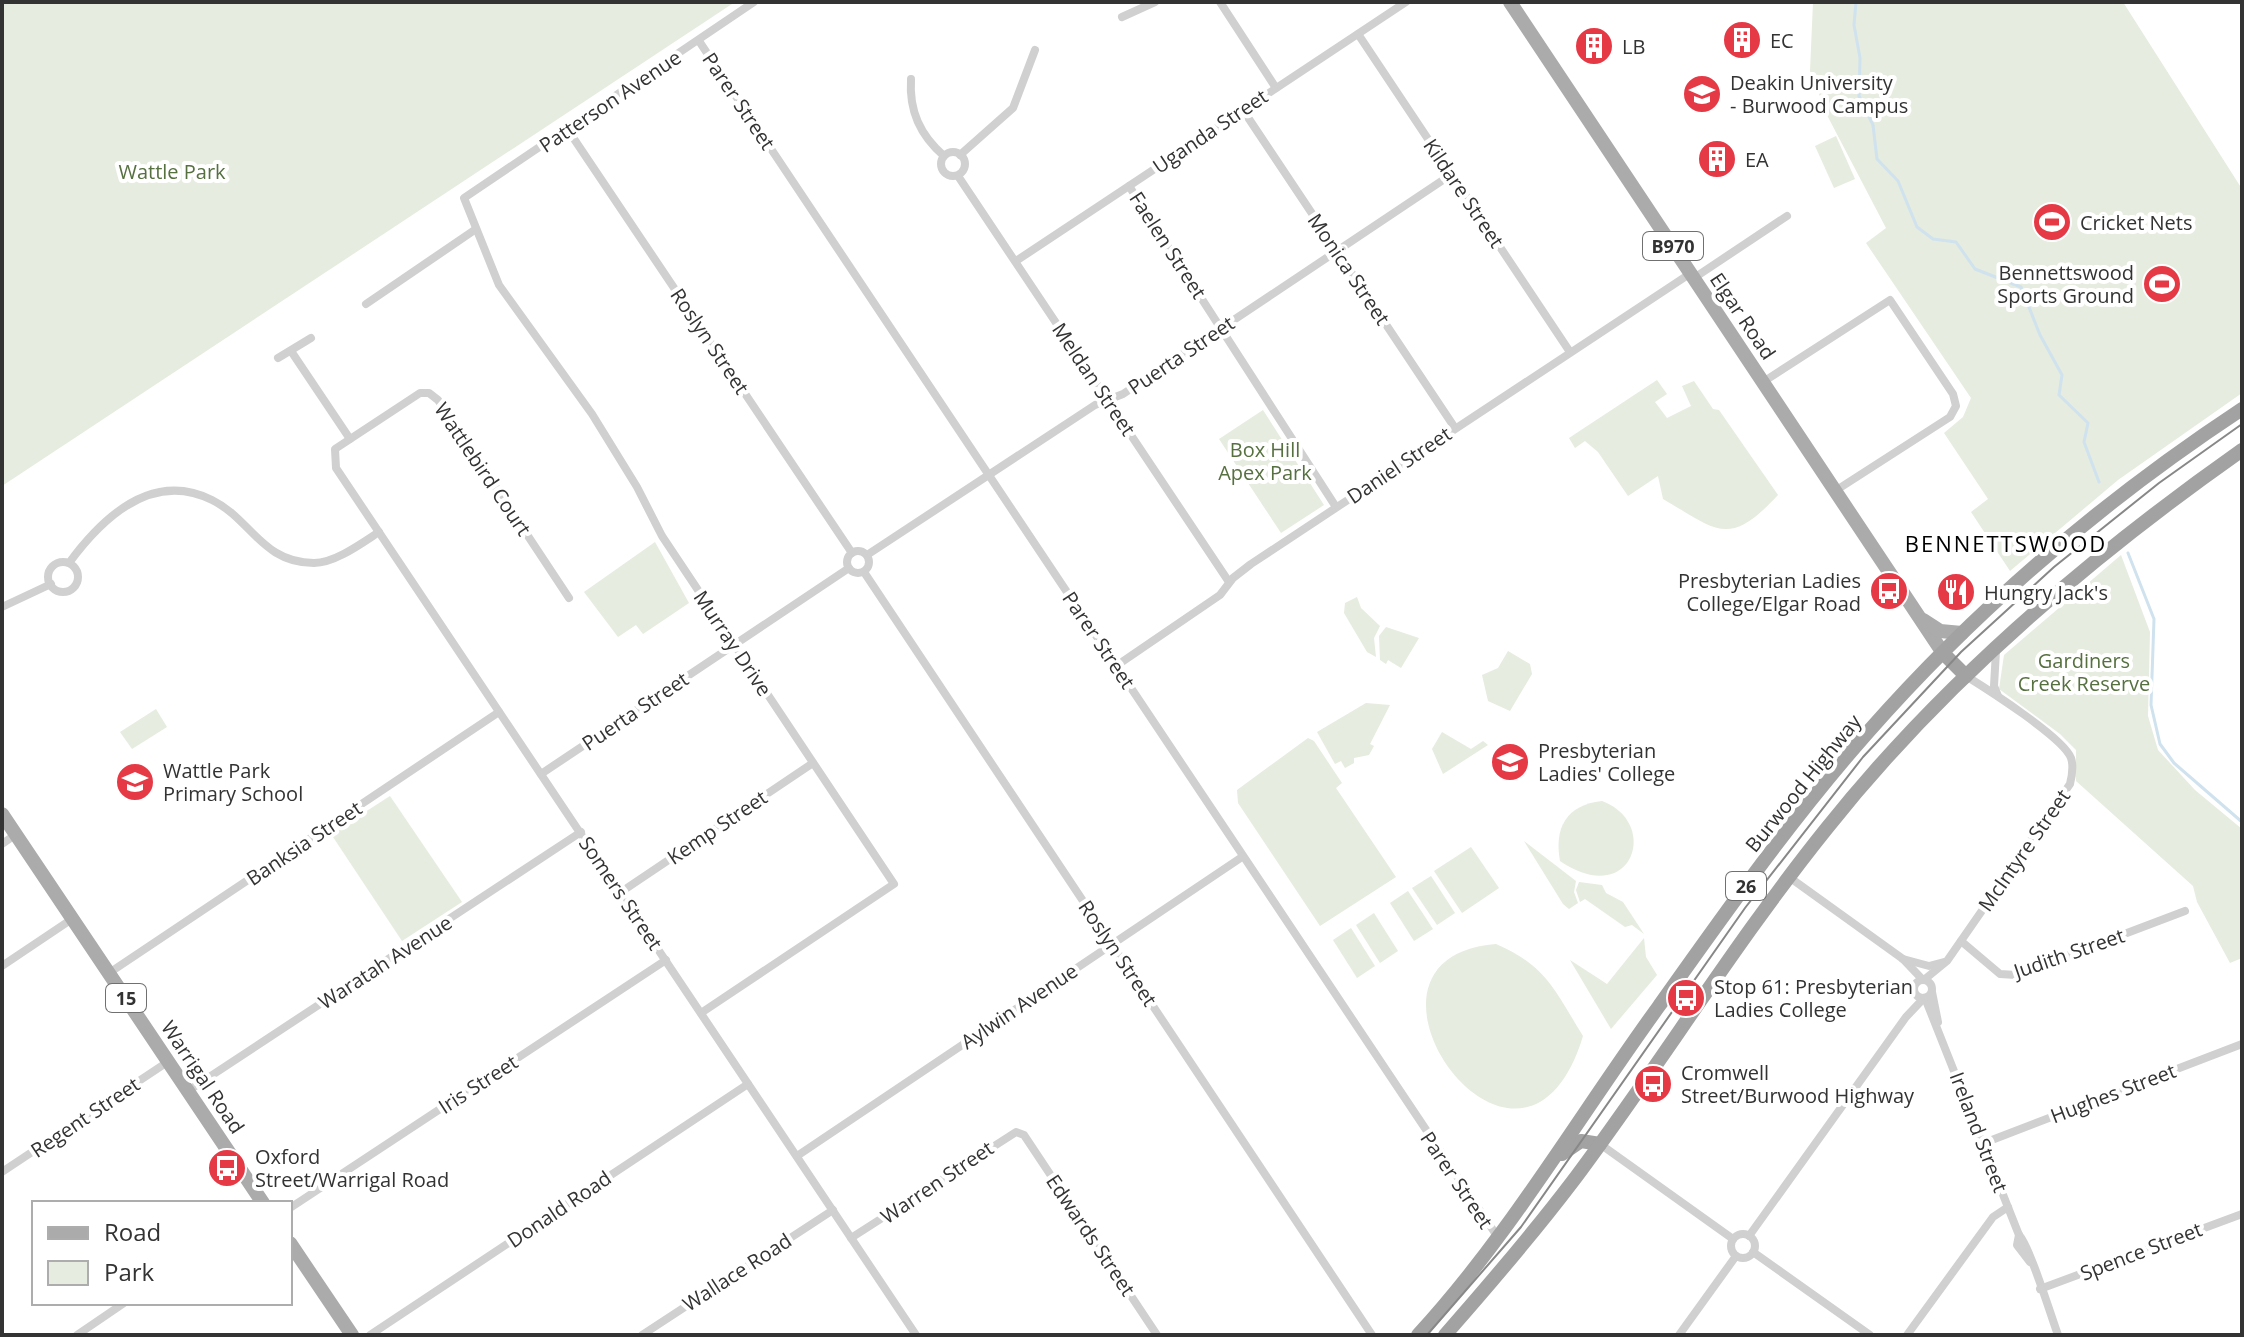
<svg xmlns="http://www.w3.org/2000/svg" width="2244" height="1337" viewBox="0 0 2244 1337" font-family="'Open Sans',sans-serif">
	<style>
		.green { fill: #e6ecdf }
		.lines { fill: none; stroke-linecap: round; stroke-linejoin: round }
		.stream { stroke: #cfe2ee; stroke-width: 3 }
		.minor { stroke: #d0d0d0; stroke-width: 8 }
		.primary { stroke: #ababab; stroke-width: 14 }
		.trunk { stroke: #a2a2a2; stroke-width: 14 }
		.tram { stroke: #888; stroke-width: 2 }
		.labels { text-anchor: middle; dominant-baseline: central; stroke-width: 8; stroke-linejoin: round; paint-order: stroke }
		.shield { fill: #fff; stroke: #707070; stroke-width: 2 }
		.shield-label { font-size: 18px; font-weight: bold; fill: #333 }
		.poi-label { font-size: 20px; fill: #333; stroke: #fff; text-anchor: start }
		.street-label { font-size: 20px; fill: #333; stroke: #fff }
		.park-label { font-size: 20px; fill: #56703f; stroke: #fff }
		.neighbourhood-label { font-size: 22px; letter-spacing: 2px; fill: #000; stroke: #fff }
	</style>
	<rect width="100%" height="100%" fill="#fff"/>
	<g class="green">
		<polygon points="2,2 735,2 2,486"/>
		<polygon points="1813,2 2123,2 2242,189 2242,393 2118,480 2010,571 1971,512 1988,499 1944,433 1963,417 1971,398 1866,243 1886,228 1828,117 1810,71"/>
		<polygon points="1836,136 1855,179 1834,188 1815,146"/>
		<path d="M1657,380L1667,394L1655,402L1667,418L1691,406L1682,386L1694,381L1713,409L1719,410L1778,495C1728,549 1717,530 1663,499L1658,476L1628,496L1598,452L1585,441L1575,448L1569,438Z"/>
		<polygon points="1263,410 1324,505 1281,533 1219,439"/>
		<polygon points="655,542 689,603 643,634 636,625 618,637 584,592"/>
		<polygon points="2121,555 2150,632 2148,716 2158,750 2195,790 2242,829 2242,958 2230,963 2197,902 2193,886 2076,781 2076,750 2060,734 1999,689 2004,655"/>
		<polygon points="1357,597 1361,608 1380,626 1374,638 1376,657 1367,652 1344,613 1345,603"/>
		<polygon points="1386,627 1419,638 1401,668 1388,660 1386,664 1380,660 1379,636"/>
		<polygon points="1508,651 1530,664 1532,674 1510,711 1488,701 1482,675 1498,668"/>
		<polygon points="1366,703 1390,705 1370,744 1374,746 1369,755 1354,758 1354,763 1345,768 1341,761 1335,764 1317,732"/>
		<polygon points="156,709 167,727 132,749 120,732"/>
		<polygon points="1442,732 1471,749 1483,741 1488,745 1443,774 1432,749"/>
		<polygon points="1308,738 1314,741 1342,783 1336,788 1396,877 1320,926 1238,803 1237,790"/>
		<polygon points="390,796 462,902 402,941 331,834"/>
		<path d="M1602,801C1661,823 1632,910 1560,861C1554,828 1566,805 1602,801Z"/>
		<polygon points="1524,841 1576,881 1574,892 1578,903 1569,909 1563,904"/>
		<polygon points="1471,847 1499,888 1462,913 1434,871"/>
		<polygon points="1431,876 1455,913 1437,925 1412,888"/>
		<polygon points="1579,882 1602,885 1606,893 1623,902 1644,934 1632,925 1625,927 1585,899 1580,902 1576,890"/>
		<polygon points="1408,891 1433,929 1414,941 1390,903"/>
		<polygon points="1374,913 1398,951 1380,963 1356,925"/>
		<polygon points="1351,928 1375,966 1357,978 1333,940"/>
		<polygon points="1644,938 1646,957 1657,975 1611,1029 1570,960 1607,984"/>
		<path d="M1496,944C1547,966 1555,991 1583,1036C1522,1237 1321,958 1496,944Z"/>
	</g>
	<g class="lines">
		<g class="stream">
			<polyline points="1856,2 1854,25 1860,58 1859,96 1873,125 1877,159 1898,181 1917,227 1933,239 1956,242 1975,269 2021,287 2040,335 2062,375 2059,395 2088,423 2084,442 2099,482"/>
			<polyline points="2128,553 2154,619 2151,705 2160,744 2174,763 2242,822"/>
		</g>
		<g class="minor">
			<polyline points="1220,2 1276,88"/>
			<polyline points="1122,17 1155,2"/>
			<polyline points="1358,34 1570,352"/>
			<polyline points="699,41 1499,1239"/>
			<path d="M911,79C909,111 920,135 944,156"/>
			<polyline points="1243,110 1455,428"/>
			<polyline points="568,130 852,553"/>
			<circle cx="953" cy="164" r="12"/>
			<polyline points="960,155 1013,108 1035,50"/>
			<polyline points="958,176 1229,582"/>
			<polyline points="1129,186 1336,507"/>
			<polyline points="1016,261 1406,2"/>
			<polyline points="1694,278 1787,216"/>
			<polyline points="366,304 476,229"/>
			<polyline points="291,351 350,439"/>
			<polyline points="278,358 311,338"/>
			<polyline points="1763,382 1890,300 1953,394 1956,406 1950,417 1835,491"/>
			<circle cx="858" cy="562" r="11"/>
			<polyline points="867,555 1095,405 1123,394 1452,174"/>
			<circle cx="63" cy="577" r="15"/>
			<path d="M69,563C102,518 152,470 212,500C251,519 262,563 314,563C335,563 362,543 379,532"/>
			<polyline points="864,572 1372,1335"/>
			<polyline points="569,598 438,400 429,393 420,393 335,449 336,468 916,1335"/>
			<polyline points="2,607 51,584"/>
			<polyline points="1996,651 1994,686 1998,696"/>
			<polyline points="1116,666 1220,595 1233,578 1251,564 1691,273"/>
			<polyline points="541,774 849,568"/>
			<polyline points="2,844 15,835"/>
			<polyline points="1789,877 1903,959 1922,979"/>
			<polyline points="621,892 813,763"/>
			<polyline points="1961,941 2000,974 2016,975 2185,911"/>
			<polyline points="1903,959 1929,966 1944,962"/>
			<polyline points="2,966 72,919"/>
			<polyline points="109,973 499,712"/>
			<path d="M1925,979L1947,961L2070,784C2072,776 2074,767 2071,758C2064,738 1987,689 1966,676"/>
			<circle cx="1923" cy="989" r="9"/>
			<polyline points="1932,992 1938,1022"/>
			<path d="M1925,998L2019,1235C2030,1247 2050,1313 2058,1335"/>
			<polyline points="701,1013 894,884 662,536 637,487 592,414 499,285 464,198 754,2"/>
			<polyline points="188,1091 581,832"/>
			<polyline points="1984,1143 2242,1044"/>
			<polyline points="1600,1144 1733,1239"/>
			<polyline points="797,1156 1242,857"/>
			<polyline points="2,1172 169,1061"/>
			<polyline points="290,1208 666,960"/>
			<circle cx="1743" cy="1246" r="12"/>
			<polyline points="2019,1235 2017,1245 2030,1262"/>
			<polyline points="1749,1236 1906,1017 1924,998"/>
			<polyline points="851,1238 1016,1132 1024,1135 1157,1335"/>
			<polyline points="1753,1252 1870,1335"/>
			<polyline points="2040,1289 2242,1214"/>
			<polyline points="77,1335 124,1303"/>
			<polyline points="370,1335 748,1084"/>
			<polyline points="642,1335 833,1210"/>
			<polyline points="1679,1335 1736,1256"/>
			<polyline points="1907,1335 1993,1217 2008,1207"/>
		</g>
		<g class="primary">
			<polyline points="1510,2 1943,653"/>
			<polyline points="1923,620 1940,631 1962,633"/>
			<polyline points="2,814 263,1203"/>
			<polyline points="290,1243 352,1335"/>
		</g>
		<g class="trunk">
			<polyline points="1943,653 1966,676"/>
			<polyline points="1562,1154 1581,1141 1600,1144"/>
			<path d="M1418,1335C1510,1235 1579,1116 1659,1006C1725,913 1792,818 1868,732C1978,607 2104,500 2242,409"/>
			<path d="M1445,1335C1489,1285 1532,1235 1573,1181C1660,1065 1736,941 1827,828C1943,682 2090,557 2242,450"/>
		</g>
		<polyline class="tram" points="1427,1335 1521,1227 1745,908 1863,757 1961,652 2054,567 2159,483 2242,424"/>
	</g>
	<defs>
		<g id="building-disc" transform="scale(2)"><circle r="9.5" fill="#e63946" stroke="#fff"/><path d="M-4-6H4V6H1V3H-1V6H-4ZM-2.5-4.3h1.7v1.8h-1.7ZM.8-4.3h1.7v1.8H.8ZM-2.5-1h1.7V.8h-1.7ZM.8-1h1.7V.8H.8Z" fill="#fff"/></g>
		<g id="university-disc" transform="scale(2)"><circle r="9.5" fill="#e63946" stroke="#fff"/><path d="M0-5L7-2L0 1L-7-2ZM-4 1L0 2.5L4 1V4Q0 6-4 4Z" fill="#fff"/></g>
		<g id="stadium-disc" transform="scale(2)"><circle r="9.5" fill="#e63946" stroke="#fff"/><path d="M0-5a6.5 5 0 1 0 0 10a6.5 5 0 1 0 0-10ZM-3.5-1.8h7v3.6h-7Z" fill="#fff"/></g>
		<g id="bus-disc" transform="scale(2)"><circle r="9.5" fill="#e63946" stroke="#fff"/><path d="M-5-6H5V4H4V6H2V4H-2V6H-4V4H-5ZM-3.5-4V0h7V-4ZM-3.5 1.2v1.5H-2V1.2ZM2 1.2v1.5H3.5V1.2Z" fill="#fff"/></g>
		<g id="restaurant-disc" transform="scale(2)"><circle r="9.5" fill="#e63946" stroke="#fff"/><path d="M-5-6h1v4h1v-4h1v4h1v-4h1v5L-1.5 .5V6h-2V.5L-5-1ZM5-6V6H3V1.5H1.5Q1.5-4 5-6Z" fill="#fff"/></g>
		<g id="school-disc" transform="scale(2)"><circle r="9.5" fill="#e63946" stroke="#fff"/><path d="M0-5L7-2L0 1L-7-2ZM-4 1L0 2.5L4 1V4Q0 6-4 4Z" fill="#fff"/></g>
	</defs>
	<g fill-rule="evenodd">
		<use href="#building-disc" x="1742" y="40"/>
		<use href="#building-disc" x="1594" y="46"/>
		<use href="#university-disc" x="1702" y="94"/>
		<use href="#building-disc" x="1717" y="159"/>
		<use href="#stadium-disc" x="2052" y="222"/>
		<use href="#stadium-disc" x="2162" y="284"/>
		<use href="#bus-disc" x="1889" y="591"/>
		<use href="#restaurant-disc" x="1956" y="592"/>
		<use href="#school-disc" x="1510" y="762"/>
		<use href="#school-disc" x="135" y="782"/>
		<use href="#bus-disc" x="1686" y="998"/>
		<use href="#bus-disc" x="1653" y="1084"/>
		<use href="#bus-disc" x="227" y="1168"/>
	</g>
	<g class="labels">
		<g class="shield">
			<rect x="1643" y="232" width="60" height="28" rx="6"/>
			<rect x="1726" y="872" width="40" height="28" rx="6"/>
			<rect x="106" y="984" width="40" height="28" rx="6"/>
		</g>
		<g class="shield-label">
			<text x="1673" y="246">B970</text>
			<text x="1746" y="886">26</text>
			<text x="126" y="998">15</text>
		</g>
		<g class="poi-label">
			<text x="1770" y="40">EC</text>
			<text x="1622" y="46">LB</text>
			<text x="1730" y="82">Deakin University<tspan x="1730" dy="23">- Burwood Campus</tspan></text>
			<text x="1745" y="159">EA</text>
			<text x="2080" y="222">Cricket Nets</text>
			<text x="2134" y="272" text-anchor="end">Bennettswood<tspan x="2134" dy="23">Sports Ground</tspan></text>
			<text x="1861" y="580" text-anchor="end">Presbyterian Ladies<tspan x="1861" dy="23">College/Elgar Road</tspan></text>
			<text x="1984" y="592">Hungry Jack's</text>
			<text x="1538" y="750">Presbyterian<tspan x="1538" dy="23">Ladies' College</tspan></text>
			<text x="163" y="770">Wattle Park<tspan x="163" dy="23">Primary School</tspan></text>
			<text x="1714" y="986">Stop 61: Presbyterian<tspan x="1714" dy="23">Ladies College</tspan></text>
			<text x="1681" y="1072">Cromwell<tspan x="1681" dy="23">Street/Burwood Highway</tspan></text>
			<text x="255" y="1156">Oxford<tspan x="255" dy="23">Street/Warrigal Road</tspan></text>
		</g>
		<g class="street-label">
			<text transform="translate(610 101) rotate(-34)">Patterson Avenue</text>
			<text transform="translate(739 101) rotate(56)">Parer Street</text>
			<text transform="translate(1210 131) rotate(-34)">Uganda Street</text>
			<text transform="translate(1464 193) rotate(56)">Kildare Street</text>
			<text transform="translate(1168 245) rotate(57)">Faelen Street</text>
			<text transform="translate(1349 269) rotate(56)">Monica Street</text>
			<text transform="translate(1743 316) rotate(56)">Elgar Road</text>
			<text transform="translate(710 341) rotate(56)">Roslyn Street</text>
			<text transform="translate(1181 355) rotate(-34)">Puerta Street</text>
			<text transform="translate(1094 379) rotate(56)">Meldan Street</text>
			<text transform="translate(1399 465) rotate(-34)">Daniel Street</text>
			<text transform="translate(483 469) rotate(56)">Wattlebird Court</text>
			<text transform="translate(1099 640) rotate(56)">Parer Street</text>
			<text transform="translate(733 643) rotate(56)">Murray Drive</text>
			<text transform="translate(635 711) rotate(-34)">Puerta Street</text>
			<text transform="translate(1803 783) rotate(-51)">Burwood Highway</text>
			<text transform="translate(717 827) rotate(-34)">Kemp Street</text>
			<text transform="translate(304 843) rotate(-34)">Banksia Street</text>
			<text transform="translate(2024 850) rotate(-55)">McIntyre Street</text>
			<text transform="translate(621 893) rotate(56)">Somers Street</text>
			<text transform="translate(1118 953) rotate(56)">Roslyn Street</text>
			<text transform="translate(2069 953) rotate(-19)">Judith Street</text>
			<text transform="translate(385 962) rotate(-33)">Waratah Avenue</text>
			<text transform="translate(1019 1006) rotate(-34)">Aylwin Avenue</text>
			<text transform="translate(203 1077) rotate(56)">Warrigal Road</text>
			<text transform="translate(478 1084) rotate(-33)">Iris Street</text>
			<text transform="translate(2113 1093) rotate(-21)">Hughes Street</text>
			<text transform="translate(85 1117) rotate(-34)">Regent Street</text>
			<text transform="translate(1979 1132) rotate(69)">Ireland Street</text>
			<text transform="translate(1457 1180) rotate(56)">Parer Street</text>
			<text transform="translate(937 1182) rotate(-34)">Warren Street</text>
			<text transform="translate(559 1209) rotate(-34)">Donald Road</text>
			<text transform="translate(1091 1235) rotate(56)">Edwards Street</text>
			<text transform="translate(2141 1251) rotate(-21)">Spence Street</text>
			<text transform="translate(737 1272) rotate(-33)">Wallace Road</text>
		</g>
		<g class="park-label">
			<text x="172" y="171">Wattle Park</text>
			<text x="1265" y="449">Box Hill<tspan x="1265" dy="23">Apex Park</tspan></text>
			<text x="2084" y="660">Gardiners<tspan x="2084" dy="23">Creek Reserve</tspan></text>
		</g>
		<g class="neighbourhood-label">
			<text x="2006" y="543">BENNETTSWOOD</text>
		</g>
	</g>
	<rect width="2244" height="1337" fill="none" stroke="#333333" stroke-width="8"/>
	<rect x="32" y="1201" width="260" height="104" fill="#ffffff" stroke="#adadad" stroke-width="2"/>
	<rect x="48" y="1227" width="40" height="12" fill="#ababab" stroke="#adadad" stroke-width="2"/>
	<text x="104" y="1241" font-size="24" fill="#333333">Road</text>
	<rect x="48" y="1261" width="40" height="24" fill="#e6ecdf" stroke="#adadad" stroke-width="2"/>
	<text x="104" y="1281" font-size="24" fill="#333333">Park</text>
</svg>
